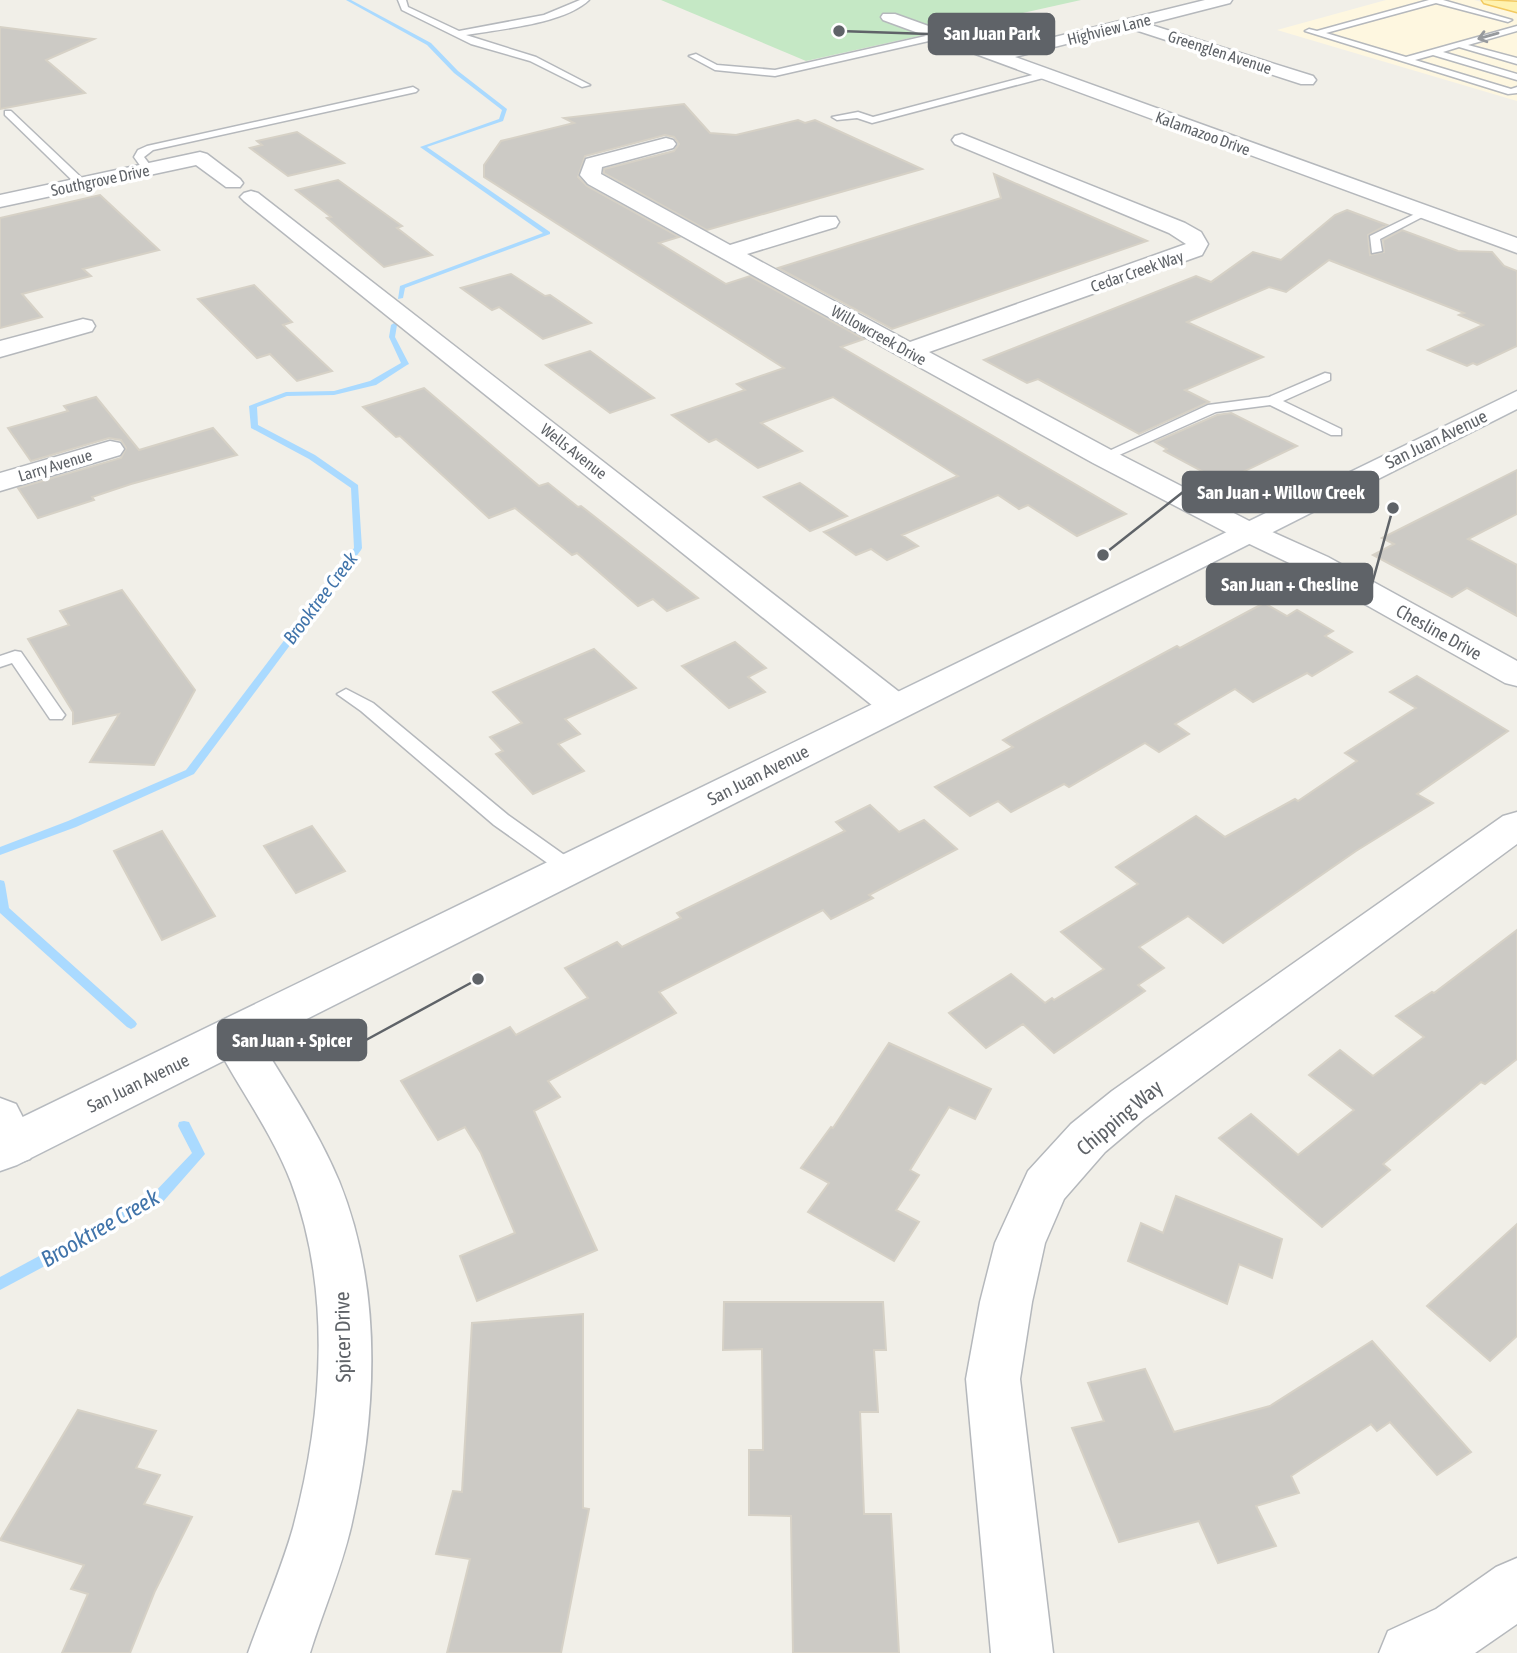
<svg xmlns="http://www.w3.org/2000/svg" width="1517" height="1653" viewBox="0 0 1517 1653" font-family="'Asap Condensed',sans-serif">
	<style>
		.commercial { fill: #fef7e0 }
		.green { fill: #c5e8c5 }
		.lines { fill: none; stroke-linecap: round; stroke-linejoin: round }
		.stream { fill: #aadaff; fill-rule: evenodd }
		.building { fill: #cccac5; stroke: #d6d1c6; stroke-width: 2 }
		.lane-casing { stroke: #b5b8bc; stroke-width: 3 }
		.street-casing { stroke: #b5b8bc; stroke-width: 3 }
		.secondary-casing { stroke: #b6babf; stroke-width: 3 }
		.primary-casing { stroke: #f2c960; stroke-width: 3 }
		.lane { fill: #fff; fill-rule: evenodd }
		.street { fill: #fff; fill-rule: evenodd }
		.secondary { fill: #fff; fill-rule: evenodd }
		.primary { fill: #fff2af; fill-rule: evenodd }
		.oneway { stroke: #979a9d }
		.labels { text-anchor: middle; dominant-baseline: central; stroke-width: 7; stroke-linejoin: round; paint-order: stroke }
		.far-street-label { font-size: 16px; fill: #5f6368; stroke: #fff }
		.street-label { font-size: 18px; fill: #5f6368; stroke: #fff }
		.water-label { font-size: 19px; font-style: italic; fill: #4174aa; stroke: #fff }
		.near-street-label { font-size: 21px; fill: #5f6368; stroke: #fff }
		.near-water-label { font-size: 23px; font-style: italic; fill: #4174aa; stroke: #fff }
		.leader { fill: none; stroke: #5f6368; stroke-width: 2.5 }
		.callout-dot { fill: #5f6368; stroke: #fff; stroke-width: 2.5 }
		.callout { fill: #5f6368; stroke: #5f6368; stroke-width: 2.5 }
		.callout-label { font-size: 19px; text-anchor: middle; font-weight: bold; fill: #fff }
	</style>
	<rect width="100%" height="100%" fill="#f1efe8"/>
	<polygon class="commercial" points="1386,0 1474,0 1517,11 1517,101 1277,30"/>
	<polygon class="green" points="661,0 1081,0 806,61"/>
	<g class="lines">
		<g class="stream">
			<polygon points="346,0 351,0 431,43 458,71 507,109 503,121 427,147 550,232 550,234 405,288 403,298 398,299 400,286 543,233 420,147 499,119 502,110 454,73 427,45"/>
			<polygon points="394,323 397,325 395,337 409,364 407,365 376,385 334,395 287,396 257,407 258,425 315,455 358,485 362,548 361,550 194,774 76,827 0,855 0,847 68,821 186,770 354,548 351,488 309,459 251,428 249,406 286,392 334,391 370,381 401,363 389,337 391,325"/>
			<polygon points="0,880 4,881 5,884 9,908 135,1021 137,1024 135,1027 131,1029 127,1027 0,913"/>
			<polygon points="184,1121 189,1122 205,1154 161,1204 0,1290 0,1277 151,1196 192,1153 178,1126 179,1122"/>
		</g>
	</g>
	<g class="building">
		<polygon points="0,27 94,39 46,60 85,93 0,109"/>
		<polygon points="684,104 710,133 736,135 798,120 805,123 815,120 922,169 707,230 604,173 604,169 674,151 679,144 674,137 665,135 585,156 578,177 587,186 679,237 659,243 726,284 750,276 864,339 841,347 1126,514 1077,536 1028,505 1019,509 998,495 902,535 918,546 887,560 871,549 856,555 824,532 958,476 833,397 761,423 802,451 758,468 716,439 709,442 672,415 745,390 737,384 784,368 484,177 484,165 501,141 574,123 564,118"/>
		<polygon points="297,132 344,163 288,176 250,148 262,145 257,141"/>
		<polygon points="994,174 1147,241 892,329 778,268 1001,198"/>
		<polygon points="338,180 402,226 397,228 432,255 384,267 327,218 331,217 296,190"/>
		<polygon points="100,195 159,250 83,269 91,276 22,294 42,317 0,328 0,218"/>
		<polygon points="1347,210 1387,225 1368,235 1370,255 1384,252 1383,240 1402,230 1458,251 1492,252 1504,266 1517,271 1517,346 1477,365 1473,363 1467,366 1428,350 1483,325 1459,315 1464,313 1329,260 1286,292 1269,287 1187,322 1263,357 1185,390 1209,402 1139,434 1038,379 1027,383 984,360 1196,276 1211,282 1253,252 1281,260 1335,215"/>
		<polygon points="511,274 545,296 550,295 591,323 543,339 499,307 492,310 461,288"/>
		<polygon points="254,285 292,322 283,325 332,371 297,381 270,354 257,358 198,299"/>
		<polygon points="590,351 654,398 610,413 546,365"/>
		<polygon points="424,388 539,486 548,483 578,507 581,506 698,598 667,611 653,599 638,606 577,553 572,555 515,508 489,518 400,436 396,437 363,407"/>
		<polygon points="96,397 139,450 213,428 237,455 131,484 92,497 94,500 38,518 18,488 121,458 126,448 121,440 109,438 31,461 8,428 68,411 64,406"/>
		<polygon points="1231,413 1297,446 1222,482 1164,451 1167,449 1155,442 1217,415"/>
		<polygon points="1517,470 1517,514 1468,539 1517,565 1517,616 1467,588 1452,597 1373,555 1394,544 1382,538"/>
		<polygon points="800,483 847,516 810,531 764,497"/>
		<polygon points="122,590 195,690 154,765 90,762 119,714 73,724 73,712 28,639 69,625 60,611"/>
		<polygon points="1264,603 1287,616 1297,610 1333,631 1325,636 1352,652 1312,676 1307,673 1253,702 1235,689 1175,724 1189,734 1159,752 1145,743 1069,787 1064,784 1011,812 998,801 970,816 935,787 1013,747 1003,740 1030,725 1177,646 1180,648"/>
		<polygon points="735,642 766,668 748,677 765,692 729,708 682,666"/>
		<polygon points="594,649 636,688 565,719 580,734 558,744 584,771 533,794 496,754 503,751 490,737 522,723 493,692"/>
		<polygon points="1417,676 1508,731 1417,794 1433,803 1356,851 1223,943 1188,916 1139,947 1164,968 1138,985 1145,991 1054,1053 1023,1024 986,1048 949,1013 1011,974 1045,1003 1052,998 1054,1000 1104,969 1061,932 1138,884 1116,867 1196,816 1225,837 1295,799 1298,801 1357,761 1345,753 1416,708 1390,692"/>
		<polygon points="870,805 899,832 924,820 957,849 869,895 873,898 831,919 823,910 659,992 676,1013 548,1081 560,1097 534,1111 597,1250 477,1301 460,1256 515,1233 481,1153 465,1127 438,1140 401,1081 510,1027 516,1035 588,998 565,968 617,942 622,947 681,918 677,913 845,831 836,822"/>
		<polygon points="312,826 345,871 296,893 264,846"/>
		<polygon points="162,831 215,916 162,940 114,851"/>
		<polygon points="1517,930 1517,1059 1485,1084 1481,1082 1383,1164 1390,1170 1322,1227 1219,1138 1251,1114 1298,1155 1354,1110 1309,1075 1340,1050 1373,1076 1424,1037 1396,1016 1432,992 1434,993"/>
		<polygon points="889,1043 991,1089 975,1119 949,1107 910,1170 919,1175 896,1210 919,1222 894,1261 808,1212 829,1183 801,1168 831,1127 833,1128"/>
		<polygon points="1176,1196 1282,1239 1272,1278 1239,1264 1227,1304 1128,1261 1141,1223 1163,1233"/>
		<polygon points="1517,1224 1517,1336 1490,1361 1427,1306"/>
		<polygon points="724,1302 883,1302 886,1350 874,1350 878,1412 860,1412 864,1514 891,1514 899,1653 793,1653 791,1516 749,1515 749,1450 763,1450 762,1349 723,1350"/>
		<polygon points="583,1314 583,1508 589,1509 561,1653 447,1653 470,1559 436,1554 453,1491 462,1492 472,1323"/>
		<polygon points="1372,1341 1471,1452 1437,1475 1390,1422 1377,1431 1371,1424 1291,1476 1299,1493 1256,1506 1276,1546 1218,1563 1199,1521 1119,1542 1072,1428 1104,1421 1088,1383 1145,1369 1174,1432 1270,1406"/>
		<polygon points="78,1410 156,1431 136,1468 160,1475 144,1504 192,1517 155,1591 130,1653 62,1653 88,1594 71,1589 84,1565 0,1540"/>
	</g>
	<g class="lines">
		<g class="lane-casing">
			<g id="lane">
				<path d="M398,0H406L408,7L459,31L544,15L580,0H589C564,24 500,29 466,35L536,57L590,85L582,87L530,61L471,44L402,10Z"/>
				<polygon points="1429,0 1443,0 1512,20 1508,22 1436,3 1326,33 1406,57 1517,26 1517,31 1468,45 1517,58 1517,64 1459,47 1443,52 1517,74 1517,80 1433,55 1415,60 1511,89 1517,87 1517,93 1508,94 1305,31 1309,29 1317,31"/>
				<polygon points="939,33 942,38 775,76 715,70 689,56 696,54 717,65 775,70"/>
				<polygon points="1044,72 1048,75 1047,77 872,123 857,118 837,120 832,117 858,112 873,117"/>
				<polygon points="413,87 418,90 416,92 153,150 144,157 153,169 152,171 144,171 134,157 138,150 147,146"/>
				<polygon points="5,111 11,111 86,182 86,186 78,186 5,115"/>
				<polygon points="1421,211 1430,213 1380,239 1382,251 1372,253 1370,236"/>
				<polygon points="1325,373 1330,374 1330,380 1283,401 1341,429 1341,435 1331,435 1270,405 1216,412 1108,460 1103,461 1096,457 1208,405 1269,397"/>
				<polygon points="15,651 21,652 62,711 65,715 62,719 50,719 12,663 0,667 0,656"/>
				<polygon points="346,689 373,703 508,815 577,864 580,869 577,874 563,874 494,825 361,711 337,694"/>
			</g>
		</g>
		<g class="street-casing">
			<g id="street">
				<polygon points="1205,0 1232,0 1230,3 1148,24 1313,76 1316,80 1313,84 1301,84 1129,28 1015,57 1517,238 1517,253 883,20 881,17 883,14 895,14 998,51"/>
				<polygon points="962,134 1185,223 1201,232 1208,244 1202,255 929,352 1113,451 1259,526 1328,557 1517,661 1517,686 1505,683 1306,571 1237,538 1093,463 588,184 580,175 586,159 666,138 673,140 676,144 673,148 602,167 601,174 730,245 820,217 836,217 839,222 836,227 747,254 910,342 1186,244 1169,233 955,144 952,140 955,136"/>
				<polygon points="200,152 207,154 240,179 243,183 240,187 226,187 196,165 0,207 0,195"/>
				<polygon points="251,191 258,193 907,698 913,706 907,714 895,717 883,714 244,201 240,197 244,193"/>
				<polygon points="83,319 92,321 95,326 92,331 0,357 0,341"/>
				<polygon points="110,441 120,443 124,449 120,455 0,491 0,473"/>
				<polygon points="1517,812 1517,844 1144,1119 1105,1152 1064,1199 1045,1243 1032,1302 1020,1379 1053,1653 991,1653 966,1379 980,1302 995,1243 1028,1171 1071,1124 1112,1091 1503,816"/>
				<path d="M234,1019L250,1024C281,1076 316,1126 339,1181C383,1290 377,1414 351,1527C341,1570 323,1611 310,1653H248C263,1611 281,1570 293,1528C323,1416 332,1291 291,1182C271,1130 237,1086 212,1037L218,1024Z"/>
				<polygon points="0,1098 16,1104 37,1145 30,1159 13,1165 0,1161"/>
				<polygon points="1517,1558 1517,1624 1475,1653 1379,1653 1388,1631 1436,1609 1496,1567"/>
			</g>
		</g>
		<g class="secondary-casing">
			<polygon id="secondary" points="1517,391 1517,409 17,1165 0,1171 0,1128"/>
		</g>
		<g class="primary-casing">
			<polygon id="primary" points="1482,0 1517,2 1517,12 1484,3"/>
		</g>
		<use href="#lane" class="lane"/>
		<use href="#street" class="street"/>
		<use href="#secondary" class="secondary"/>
		<use href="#primary" class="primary"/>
	</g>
	<defs><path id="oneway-shaft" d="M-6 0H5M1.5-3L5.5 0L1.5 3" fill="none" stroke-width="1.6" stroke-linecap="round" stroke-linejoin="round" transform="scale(1.75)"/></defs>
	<use class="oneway" href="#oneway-shaft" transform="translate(1488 36) rotate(164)"/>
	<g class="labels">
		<g class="far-street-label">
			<text transform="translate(1109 29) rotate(-14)">Highview Lane</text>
			<text transform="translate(1220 52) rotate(18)">Greenglen Avenue</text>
			<text transform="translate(1203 133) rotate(20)">Kalamazoo Drive</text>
			<text transform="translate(100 180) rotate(-12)">Southgrove Drive</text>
			<text transform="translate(1137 271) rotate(-19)">Cedar Creek Way</text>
			<text transform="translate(879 335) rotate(29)">Willowcreek Drive</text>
			<text transform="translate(574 451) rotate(38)">Wells Avenue</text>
			<text transform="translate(55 465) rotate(-17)">Larry Avenue</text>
		</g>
		<g class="street-label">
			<text transform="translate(1436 439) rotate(-26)">San Juan Avenue</text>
			<text transform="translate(1439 632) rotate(29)">Chesline Drive</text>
			<text transform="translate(758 775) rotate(-27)">San Juan Avenue</text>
			<text transform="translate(138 1083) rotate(-26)">San Juan Avenue</text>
		</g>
		<g class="water-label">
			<text transform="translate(320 598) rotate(-53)">Brooktree Creek</text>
		</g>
		<g class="near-street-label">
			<text transform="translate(1119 1117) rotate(-40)">Chipping Way</text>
			<text transform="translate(342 1337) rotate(-91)">Spicer Drive</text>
		</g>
		<g class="near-water-label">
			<text transform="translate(100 1228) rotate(-30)">Brooktree Creek</text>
		</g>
	</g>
	<path class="leader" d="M839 31L929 34M1103 555L1183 492M1393 508L1372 584M478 979L366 1040"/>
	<g class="callout-dot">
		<circle cx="839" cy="31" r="7"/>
		<circle cx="1103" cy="555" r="7"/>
		<circle cx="1393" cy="508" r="7"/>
		<circle cx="478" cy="979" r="7"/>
	</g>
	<g class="callout">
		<rect x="929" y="14" width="125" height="40" rx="7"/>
		<rect x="1183" y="472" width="195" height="40" rx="7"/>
		<rect x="1207" y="564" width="165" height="40" rx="7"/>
		<rect x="218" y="1020" width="148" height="40" rx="7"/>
	</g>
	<g class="callout-label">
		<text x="992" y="40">San Juan Park</text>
		<text x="1281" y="499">San Juan + Willow Creek</text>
		<text x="1290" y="591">San Juan + Chesline</text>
		<text x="292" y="1047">San Juan + Spicer</text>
	</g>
</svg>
